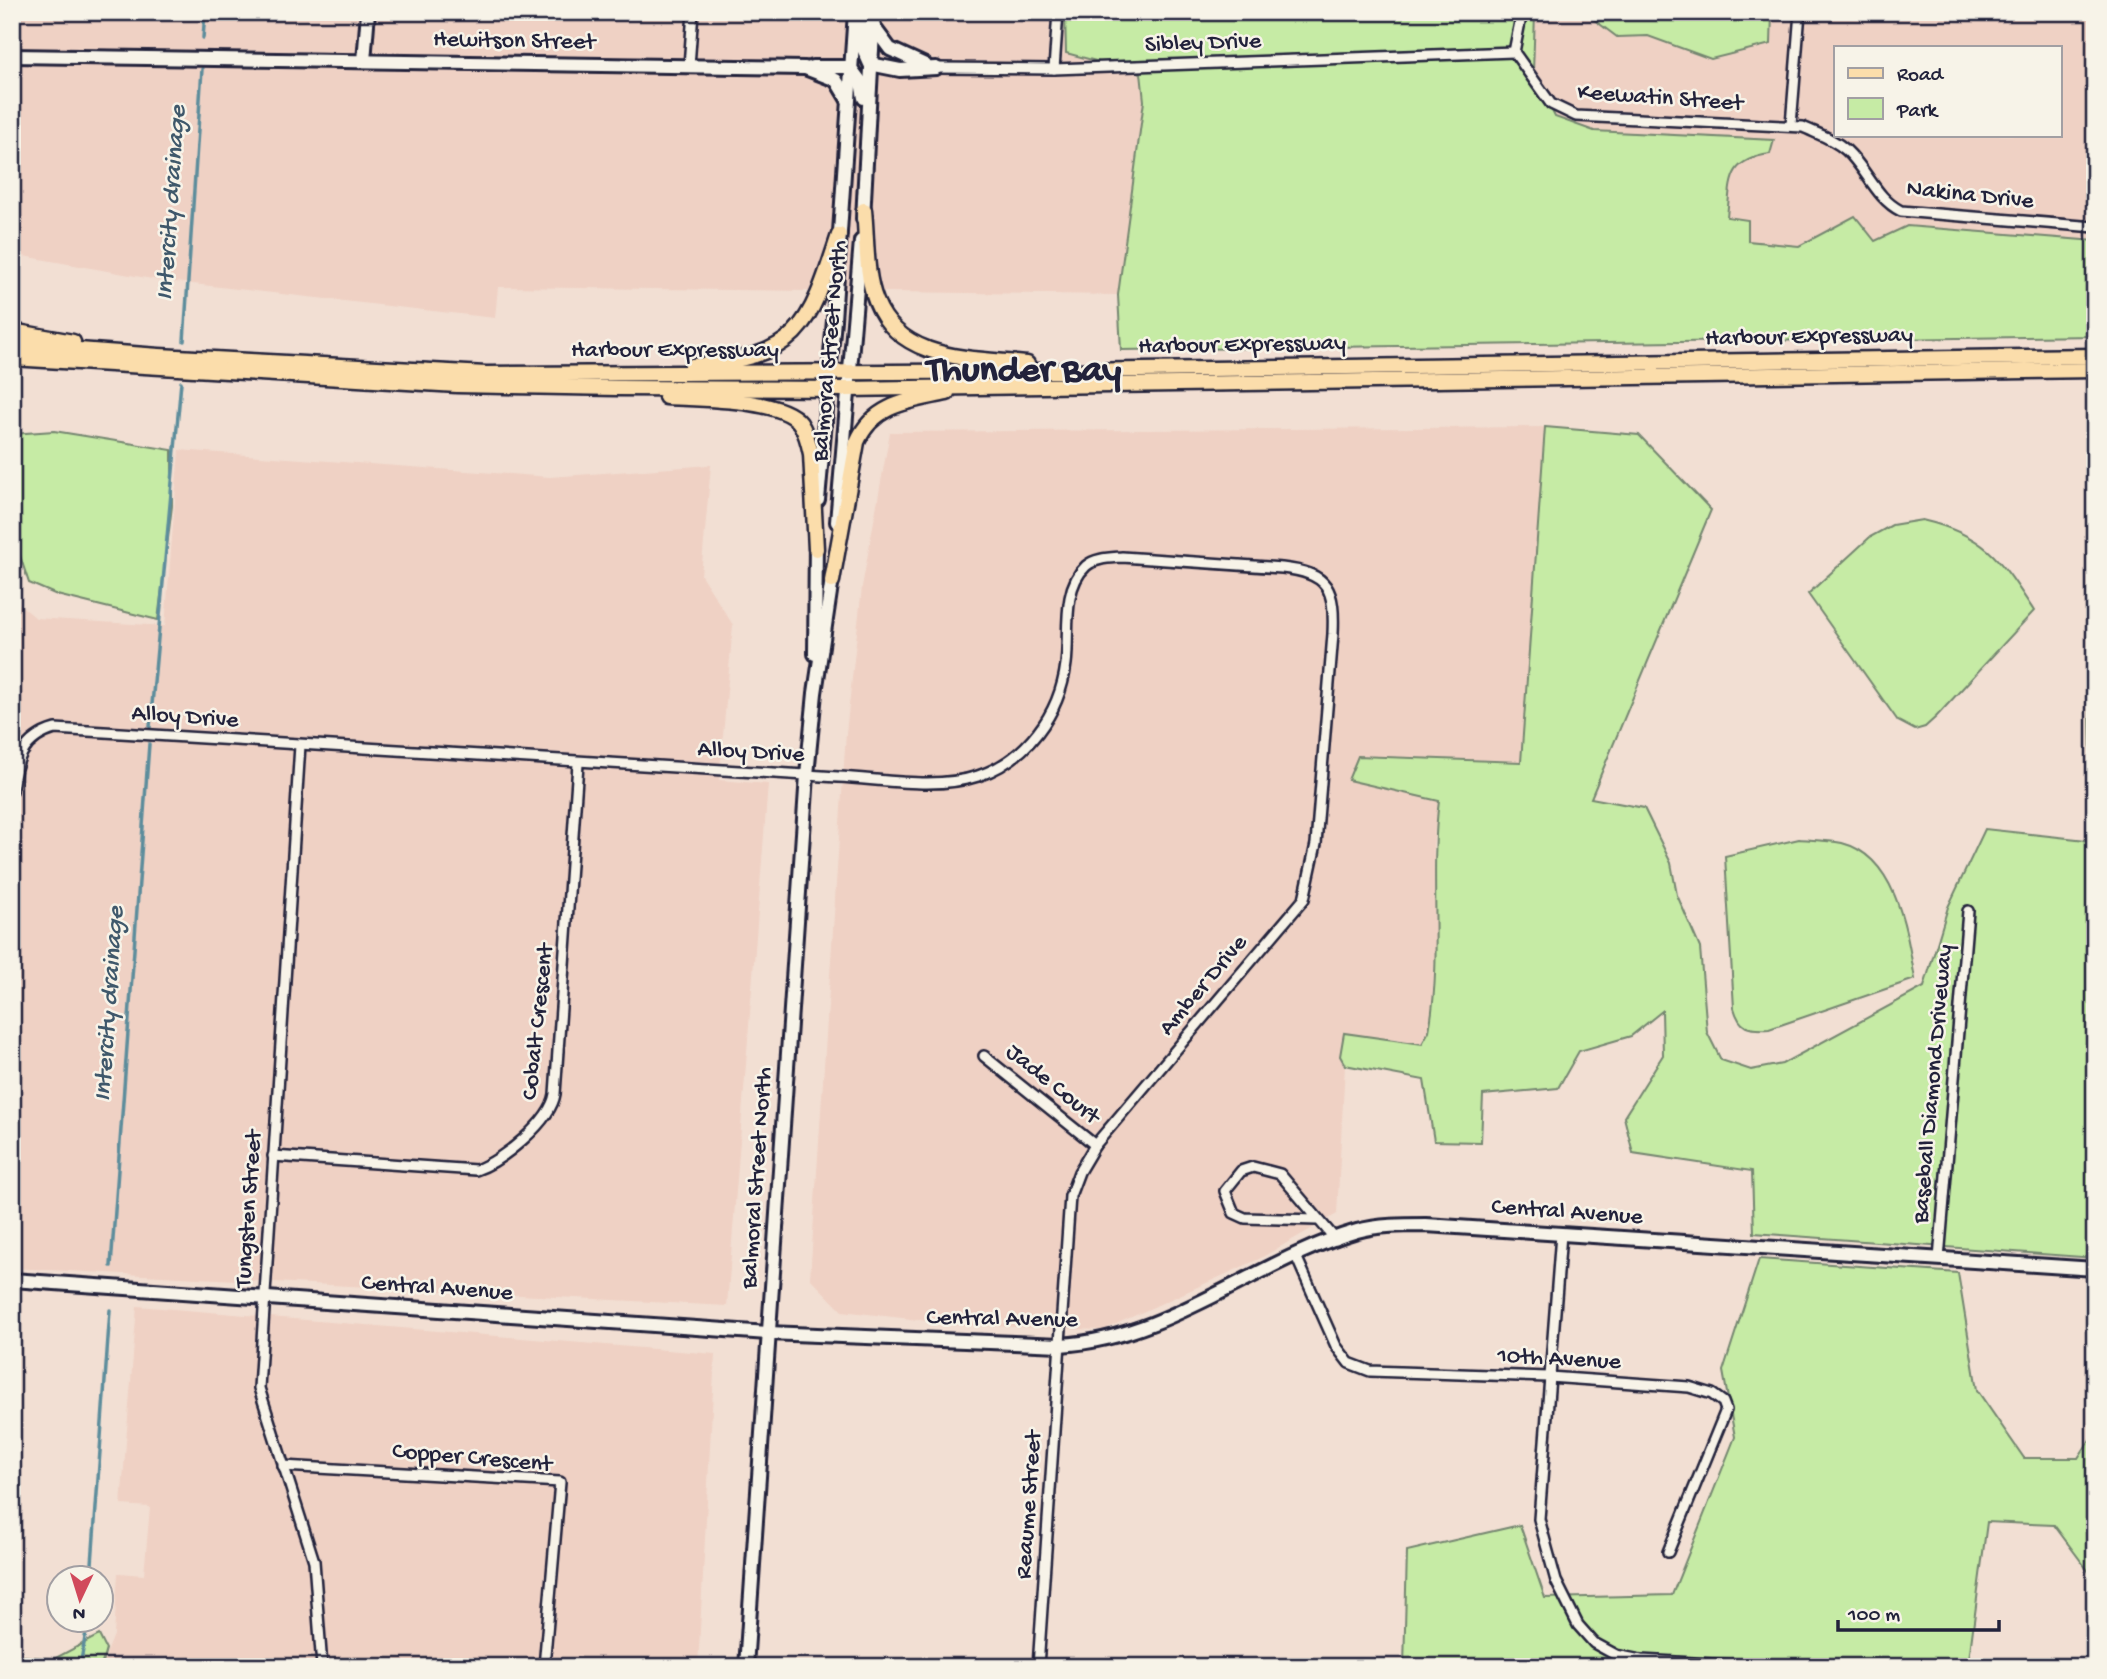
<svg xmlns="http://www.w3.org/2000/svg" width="2107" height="1679" viewBox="0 0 2107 1679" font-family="'Gochi Hand',sans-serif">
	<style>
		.built { fill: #efd1c4; fill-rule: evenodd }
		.green { fill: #c6eba5; stroke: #748670; stroke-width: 2 }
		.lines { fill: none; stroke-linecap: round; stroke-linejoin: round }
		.stream { stroke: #5d8d9c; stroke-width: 3.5 }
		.street-casing { stroke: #22223b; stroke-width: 14 }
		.secondary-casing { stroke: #22223b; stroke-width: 18 }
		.primary-casing { stroke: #22223b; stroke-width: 19 }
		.street { stroke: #f7f3e8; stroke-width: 9 }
		.secondary { stroke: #f7f3e8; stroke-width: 12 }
		.primary { stroke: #fbddab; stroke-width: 14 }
		.labels { text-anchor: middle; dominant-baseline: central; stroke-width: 5; stroke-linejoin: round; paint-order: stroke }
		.street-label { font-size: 24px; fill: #22223b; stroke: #f7f3e8 }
		.water-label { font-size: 26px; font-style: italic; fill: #3f586b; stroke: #f7f3e8 }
		.town-label { font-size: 38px; font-weight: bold; fill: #22223b; stroke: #f7f3e8 }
	</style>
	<rect width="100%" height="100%" fill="#f2dfd3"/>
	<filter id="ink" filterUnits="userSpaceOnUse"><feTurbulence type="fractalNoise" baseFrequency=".0143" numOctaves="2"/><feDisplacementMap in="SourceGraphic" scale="14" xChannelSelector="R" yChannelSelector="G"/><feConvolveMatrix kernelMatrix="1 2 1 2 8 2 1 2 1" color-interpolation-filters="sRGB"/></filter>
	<g filter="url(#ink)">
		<g class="built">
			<polygon points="12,12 1065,12 1067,53 1141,73 1144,101 1118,295 498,287 495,318 158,280 12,254"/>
			<path d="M1762,12H2095V241L1907,226L1875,241L1855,217L1799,246L1748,241L1727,217L1731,178L1738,165L1752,156L1770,154L1774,140L1594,131L1555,117L1533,72L1535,14L1589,16L1617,37L1648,36L1711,58L1772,13ZM1836,47H2060V135H1836Z"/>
			<polygon points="1545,427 1521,762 1358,756 1348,780 1439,800 1433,845 1438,901 1432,1015 1429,1031 1422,1044 1344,1033 1340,1056 1345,1065 1337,1214 1259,1259 1103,1330 962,1325 842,1311 810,1278 846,733 862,587 890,432"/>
			<polygon points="179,450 550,477 711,465 701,575 733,625 719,780 768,784 727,1306 12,1268 12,598 36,618 165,626"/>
			<polygon points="137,1306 715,1354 698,1667 101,1667 114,1635 118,1573 144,1575 150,1507 121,1505"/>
		</g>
		<g class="green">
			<path d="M1065,12L1772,13L1771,44L1711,59L1648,36L1617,37L1589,16L1535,14L1533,72L1555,117L1594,131L1774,140L1770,154C1727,160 1731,180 1727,217L1748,220V241L1799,246L1855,216L1875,241L1907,226L2095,241V336L1121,350L1118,295L1144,101L1141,73L1066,53Z"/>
			<path d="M1545,427L1639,435L1711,510L1591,798L1644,808L1671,863L1677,895L1700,948L1707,1032L1721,1060L1751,1070L1782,1064L1924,987L1948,907L1985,829L2095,841V1258L1754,1233L1752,1171L1633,1153L1624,1117L1663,1055L1662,1011L1631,1036L1579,1051L1558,1088L1483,1095L1481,1142L1434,1141L1424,1080L1345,1065L1340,1056L1344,1033L1422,1044L1429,1031C1443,954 1429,877 1439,801L1348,780L1358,756L1521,762Z"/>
			<polygon points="54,431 172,450 172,506 158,620 57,595 29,583 12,532 12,434"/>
			<path d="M1922,520C1986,535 2000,559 2034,611L1936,717L1925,727L1915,730L1898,721L1808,594L1870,537L1892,525Z"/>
			<polygon points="2095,620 2095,757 2091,756 2089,653"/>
			<path d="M1799,839C1813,840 1828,840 1842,843C1897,857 1907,933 1915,979L1769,1029C1748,1030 1740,1029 1734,1008L1725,856Z"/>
			<polygon points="1759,1259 1958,1273 1977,1390 2024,1458 2078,1458 2095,1432 2095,1580 2054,1525 1987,1522 1968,1667 1847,1663 1846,1667 1404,1667 1407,1551 1520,1525 1545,1598 1672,1595 1735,1437 1723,1371"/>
			<polygon points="99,1635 106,1649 101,1667 12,1667 12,1655 54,1659"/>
		</g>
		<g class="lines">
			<g class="stream">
				<polyline points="203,38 205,12"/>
				<polyline points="184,341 202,69"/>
				<polyline points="150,727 181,382"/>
				<polyline points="111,1266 149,744"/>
				<polyline points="91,1578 110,1310"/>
				<polyline points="80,1667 88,1620"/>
			</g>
			<g class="street-casing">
				<g id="street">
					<path d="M1514,52L1551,104L1576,116L1803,127C1818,134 1834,139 1846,150C1867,169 1876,199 1901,211L2095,227"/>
					<polyline points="1514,52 1522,12"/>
					<polyline points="689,66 693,12"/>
					<polyline points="936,68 1054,69 1514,52"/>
					<polyline points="1054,69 1058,12"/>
					<polyline points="1791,125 1800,12"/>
					<polyline points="300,745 259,1388 314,1561 322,1667"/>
					<path d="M12,791C15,761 23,738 55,729L838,777C882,779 936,790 978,776C1026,760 1060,714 1066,664C1070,634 1061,589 1086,566C1095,558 1110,558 1122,557L1282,568C1329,573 1335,589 1333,634L1316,844L1304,899L1095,1145L1079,1172L1070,1196L1038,1667"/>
					<polyline points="984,1056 1095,1145"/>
					<path d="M273,1156L476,1170C502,1161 551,1121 555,1094L578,764"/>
					<polyline points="1317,1220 1245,1218 1234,1213 1225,1191 1241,1171 1253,1167 1280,1174 1336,1240"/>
					<polyline points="1561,1234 1539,1519 1556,1581 1578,1625 1594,1643 1616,1655 1641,1660 1764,1667"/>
					<polyline points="1296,1256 1336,1346 1349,1363 1370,1371 1549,1377 1689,1387 1712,1394 1723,1402 1726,1410 1668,1552"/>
					<polyline points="1939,1259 1968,911"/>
					<polyline points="283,1466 560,1482 544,1667"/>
				</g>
			</g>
			<g class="secondary-casing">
				<g id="secondary">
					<polyline points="863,12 862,46 870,64 900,70 936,68"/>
					<polyline points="873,26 890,49 925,65"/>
					<polyline points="12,56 805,68 836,80 848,100"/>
					<polyline points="364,61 368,12"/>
					<polyline points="812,67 850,67 861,82 864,98"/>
					<polyline points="863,219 874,12"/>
					<polyline points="818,500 834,320 855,12"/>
					<polyline points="837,522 861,241"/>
					<polyline points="815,654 816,539"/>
					<path d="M12,1280L768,1333L1060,1345C1169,1339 1255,1261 1357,1231C1379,1225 1403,1225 1426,1225L2095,1269"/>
					<polyline points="746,1667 807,775 815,693 833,572"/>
				</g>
			</g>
			<g class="primary-casing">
				<g id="primary">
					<path d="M864,210C867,239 865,274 876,301C900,362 973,358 1027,364"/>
					<polyline points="12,331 73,342"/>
					<polyline points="12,345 159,356 486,374 1073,371 2095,356"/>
					<polyline points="12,358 457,385 617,388 847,389 2095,370"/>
					<path d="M692,366C799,356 808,331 839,235"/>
					<path d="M666,397C697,399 781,398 800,423C806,432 809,444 811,454L816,549"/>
					<path d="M832,581L857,442C874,403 910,401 947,393"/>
				</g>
			</g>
			<use href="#street" class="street"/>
			<use href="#secondary" class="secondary"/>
			<use href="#primary" class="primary"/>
		</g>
	</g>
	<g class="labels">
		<g class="street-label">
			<text transform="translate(514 42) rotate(1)">Hewitson Street</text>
			<text transform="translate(1203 44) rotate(-2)">Sibley Drive</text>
			<text transform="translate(1660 99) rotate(4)">Keewatin Street</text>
			<text transform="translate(1970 196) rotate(6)">Nakina Drive</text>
			<text transform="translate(1809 338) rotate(-1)">Harbour Expressway</text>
			<text transform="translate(1242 346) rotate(-1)">Harbour Expressway</text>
			<text x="675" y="351">Harbour Expressway</text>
			<text transform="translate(831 351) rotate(-85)">Balmoral Street North</text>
			<text transform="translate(185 718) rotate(4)">Alloy Drive</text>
			<text transform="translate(751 753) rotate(3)">Alloy Drive</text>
			<text transform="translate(1204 986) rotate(-50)">Amber Drive</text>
			<text transform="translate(539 1022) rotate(-84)">Cobalt Crescent</text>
			<text transform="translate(1934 1084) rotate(-85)">Baseball Diamond Driveway</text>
			<text transform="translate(1052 1085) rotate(39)">Jade Court</text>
			<text transform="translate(758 1178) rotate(-86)">Balmoral Street North</text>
			<text transform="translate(250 1209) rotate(-86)">Tungsten Street</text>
			<text transform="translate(1567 1213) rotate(4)">Central Avenue</text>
			<text transform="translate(437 1289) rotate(4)">Central Avenue</text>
			<text transform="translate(1002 1320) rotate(1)">Central Avenue</text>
			<text transform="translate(1559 1360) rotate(3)">10th Avenue</text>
			<text transform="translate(472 1459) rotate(5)">Copper Crescent</text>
			<text transform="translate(1030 1505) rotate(-86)">Reaume Street</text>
		</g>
		<g class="water-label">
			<text transform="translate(173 203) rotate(-86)">Intercity drainage</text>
			<text transform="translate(111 1004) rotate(-86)">Intercity drainage</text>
		</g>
		<g class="town-label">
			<text x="1024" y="372">Thunder Bay</text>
		</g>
	</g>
	<rect width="2107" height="1679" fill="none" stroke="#f7f3e8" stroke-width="42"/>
	<rect x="21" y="21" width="2065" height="1637" fill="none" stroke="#22223b" stroke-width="2.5" filter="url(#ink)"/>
	<rect x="1834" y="46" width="228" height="91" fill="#f7f3e8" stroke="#a29fa3" stroke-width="2"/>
	<rect x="1848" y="68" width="35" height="10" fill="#fbddab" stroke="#a29fa3" stroke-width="2"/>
	<text x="1897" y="80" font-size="21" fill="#22223b">Road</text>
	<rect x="1848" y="98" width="35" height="21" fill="#c6eba5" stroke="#a29fa3" stroke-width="2"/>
	<text x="1897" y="116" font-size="21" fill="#22223b">Park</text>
	<g transform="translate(80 1599) rotate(184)"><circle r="33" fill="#f7f3e8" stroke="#a29fa3" stroke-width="2"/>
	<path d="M0-5L12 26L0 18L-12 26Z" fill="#d1495b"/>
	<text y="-10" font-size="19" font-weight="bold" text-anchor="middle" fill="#22223b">N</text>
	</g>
	<path d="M1838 1620v10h161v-10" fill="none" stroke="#22223b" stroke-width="3.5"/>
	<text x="1848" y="1620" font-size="21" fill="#22223b" stroke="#f7f3e8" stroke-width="5" paint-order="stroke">100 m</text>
</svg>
